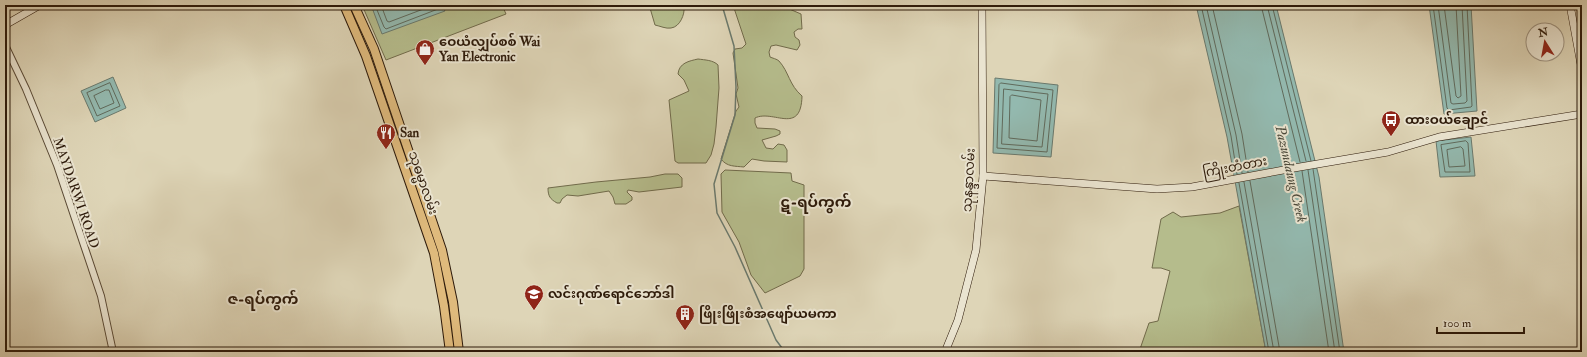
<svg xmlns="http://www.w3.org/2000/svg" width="1587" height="357" viewBox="0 0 1587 357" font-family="'IM FELL Double Pica','Noto Sans Myanmar',serif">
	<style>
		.green { fill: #b5bc8c; stroke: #716b4b }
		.water { fill: #93b9af; stroke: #6a796d }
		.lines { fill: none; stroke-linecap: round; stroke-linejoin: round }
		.shore { stroke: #606a5c; stroke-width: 1 }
		.stream { stroke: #6a796d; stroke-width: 1.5 }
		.tertiary-casing { stroke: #594935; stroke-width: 8 }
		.secondary-casing { stroke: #2d1a0a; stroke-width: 8 }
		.primary-casing { stroke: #2d1a0a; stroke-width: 10 }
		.tertiary { stroke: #eae4d0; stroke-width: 6 }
		.secondary { stroke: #eae4d0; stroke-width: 7 }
		.primary { stroke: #dfba7c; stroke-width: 8 }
		.labels { text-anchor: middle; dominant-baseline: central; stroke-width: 4; stroke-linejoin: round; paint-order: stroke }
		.poi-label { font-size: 13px; font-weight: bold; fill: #2d1a0a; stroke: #eae4d0; text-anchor: start }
		.street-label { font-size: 13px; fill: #2d1a0a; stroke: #eae4d0 }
		.water-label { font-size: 14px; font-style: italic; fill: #4c4a3c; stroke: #eae4d0 }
		.quarter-label { font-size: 15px; font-weight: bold; fill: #2d1a0a; stroke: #eae4d0 }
	</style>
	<rect width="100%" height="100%" fill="#ded5b7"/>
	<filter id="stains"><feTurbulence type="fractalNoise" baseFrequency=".005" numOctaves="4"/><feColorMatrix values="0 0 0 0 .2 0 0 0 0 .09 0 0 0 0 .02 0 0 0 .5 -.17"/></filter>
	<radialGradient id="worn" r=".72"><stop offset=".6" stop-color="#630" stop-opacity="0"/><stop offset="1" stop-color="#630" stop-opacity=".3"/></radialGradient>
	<g class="green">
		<polygon points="362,5 502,5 506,14 386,60"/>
		<path d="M661,5H690L684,7C685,14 680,27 671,28C666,29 660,26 655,25L650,8Z"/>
		<path d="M733,5H780L801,14L802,29H798L794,32L795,37L799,40L800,45L797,50L776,45L771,46L769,52L770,57C772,58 777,59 779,61C789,72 789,85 802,96C801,136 773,109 755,118V123L757,128L775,129L780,131V134L776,136L762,140L766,148L773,149L778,144L784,145L787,150V162L764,161L752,159L744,167C735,166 727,167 721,159L736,111L739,107L736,94L738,88L733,53L735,49L742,48L746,44Z"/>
		<path d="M698,59C705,60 713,60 718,65L719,88L716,127L714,144L711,155L706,163H678L675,161L669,100L689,91L684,80L678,74C679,63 689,61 698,59Z"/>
		<polygon points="725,170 791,173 792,181 804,185 804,269 800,276 765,293 751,275 739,242 722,212 721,174"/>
		<path d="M665,174H678L682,178V187L639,192L628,190L627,192L632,197V200L626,204H615L613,197L609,191L578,196L567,195L562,199L560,203H557C550,199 548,196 548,188L596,182L650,177Z"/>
		<polygon points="1239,206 1266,352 1139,352 1149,323 1158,321 1170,271 1161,268 1152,268 1161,219 1173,212 1181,217 1220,213"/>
	</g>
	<g class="water">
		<polygon points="371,5 442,5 445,11 382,34"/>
		<polygon points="1196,5 1276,5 1319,177 1344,352 1266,352 1227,137"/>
		<polygon points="1429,5 1471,5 1477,111 1444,114"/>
		<polygon points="113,77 126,108 95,122 81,91"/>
		<polygon points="995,78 1058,85 1051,157 993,153"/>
		<polygon points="1471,137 1475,176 1440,177 1436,141"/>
	</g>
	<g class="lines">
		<g class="shore">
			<polyline points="375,5 384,27 386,29 438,9 439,5"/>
			<polyline points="381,5 387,21 389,22 434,5"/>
			<polyline points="1201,5 1231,136 1237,174"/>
			<polyline points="1206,5 1236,135 1242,173"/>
			<polyline points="1212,5 1242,134 1248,172"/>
			<polyline points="1261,5 1300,162"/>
			<polyline points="1267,5 1306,161"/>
			<polyline points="1272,5 1311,161"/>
			<polyline points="1433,5 1447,108 1449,110 1471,107 1472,106 1467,5"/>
			<polyline points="1438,5 1451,103 1453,104 1465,103 1467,101 1462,5"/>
			<polyline points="1444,5 1456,96 1458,98 1461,96 1456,5"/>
			<polygon points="110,83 120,106 97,116 87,93"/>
			<polygon points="1001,83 1053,90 1047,152 997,148 999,85"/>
			<polygon points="1004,89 1048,94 1042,147 1002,144"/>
			<polygon points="106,90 109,90 114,103 100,109 94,96"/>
			<polygon points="1012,95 1041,100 1037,141 1009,138 1010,97"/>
			<polygon points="1466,141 1468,143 1470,172 1445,172 1441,145"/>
			<polygon points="1461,147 1463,149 1465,166 1449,167 1447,150"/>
			<polyline points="1313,169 1340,352"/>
			<polyline points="1308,170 1335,352"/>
			<polyline points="1302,171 1329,352"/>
			<polyline points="1250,181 1280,352"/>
			<polyline points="1244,182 1274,352"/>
			<polyline points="1239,183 1269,352"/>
		</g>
		<polyline class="stream" points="722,5 734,46 736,87 735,115 714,184 717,213 735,247 776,340 785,352"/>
		<g class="tertiary-casing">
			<polyline id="tertiary" points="5,45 26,89 57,165 101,296 113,352"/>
		</g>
		<g class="secondary-casing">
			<g id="secondary">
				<polyline points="1570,5 1582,70"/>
				<polyline points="5,25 40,5"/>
				<polyline points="983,176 1157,189 1192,187 1294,168 1388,152 1439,137 1582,114"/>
				<polyline points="945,352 958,320 976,250 983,176 982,5"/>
			</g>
		</g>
		<g class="primary-casing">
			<g id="primary">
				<polyline points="344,5 366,56 434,253 444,306 450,352"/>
				<polyline points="354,5 374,49 442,250 453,302 459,352"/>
			</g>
		</g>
		<use href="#tertiary" class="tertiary"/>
		<use href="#secondary" class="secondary"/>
		<use href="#primary" class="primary"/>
	</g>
	<defs>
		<g id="shop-pin" transform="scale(1)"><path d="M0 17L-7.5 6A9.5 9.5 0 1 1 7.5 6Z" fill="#8f2418" stroke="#eae4d0"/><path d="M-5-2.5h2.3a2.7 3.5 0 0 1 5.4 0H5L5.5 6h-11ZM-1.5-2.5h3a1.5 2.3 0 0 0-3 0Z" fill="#fff"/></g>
		<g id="bus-pin" transform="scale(1)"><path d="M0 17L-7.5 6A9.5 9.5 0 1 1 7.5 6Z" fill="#8f2418" stroke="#eae4d0"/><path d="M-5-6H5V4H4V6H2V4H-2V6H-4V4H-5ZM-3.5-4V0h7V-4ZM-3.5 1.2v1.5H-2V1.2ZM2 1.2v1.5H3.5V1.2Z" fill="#fff"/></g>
		<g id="restaurant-pin" transform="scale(1)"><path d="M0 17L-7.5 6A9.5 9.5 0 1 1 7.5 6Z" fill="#8f2418" stroke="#eae4d0"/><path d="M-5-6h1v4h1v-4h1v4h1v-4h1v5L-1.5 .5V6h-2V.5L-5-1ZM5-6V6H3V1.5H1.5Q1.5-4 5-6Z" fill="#fff"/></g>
		<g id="school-pin" transform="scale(1)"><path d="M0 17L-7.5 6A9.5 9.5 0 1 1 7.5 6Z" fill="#8f2418" stroke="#eae4d0"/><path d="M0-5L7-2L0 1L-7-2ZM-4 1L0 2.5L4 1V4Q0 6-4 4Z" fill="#fff"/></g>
		<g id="building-pin" transform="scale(1)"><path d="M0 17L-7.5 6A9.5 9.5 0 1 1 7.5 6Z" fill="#8f2418" stroke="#eae4d0"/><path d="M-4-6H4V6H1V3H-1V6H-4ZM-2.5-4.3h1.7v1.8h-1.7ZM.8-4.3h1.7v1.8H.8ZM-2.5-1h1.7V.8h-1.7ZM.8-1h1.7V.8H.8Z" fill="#fff"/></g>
	</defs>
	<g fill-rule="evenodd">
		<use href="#shop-pin" x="425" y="49"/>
		<use href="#bus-pin" x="1391" y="120"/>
		<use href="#restaurant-pin" x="386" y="133"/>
		<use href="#school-pin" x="534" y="294"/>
		<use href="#building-pin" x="685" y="314"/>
	</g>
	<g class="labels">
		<g class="poi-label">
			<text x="439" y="42">ဝေယံလျှပ်စစ် Wai<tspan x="439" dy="15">Yan Electronic</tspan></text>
			<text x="1405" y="120">ထားဝယ်ချောင်</text>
			<text x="400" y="133">San</text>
			<text x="548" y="294">လင်းဂုဏ်ရောင်ဘော်ဒါ</text>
			<text x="699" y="314">ဖြိုးဖြိုးစံအဖျော်ယမကာ</text>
		</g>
		<g class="street-label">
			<text transform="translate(1235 167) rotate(-11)">ကြိုးတံတား</text>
			<text transform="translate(969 180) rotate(-87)">သုနန္ဒာလမ်း</text>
			<text transform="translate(423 183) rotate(71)">သုဓမ္မာလမ်း</text>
			<text transform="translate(76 193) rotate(71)">MAYDARWI ROAD</text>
		</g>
		<g class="water-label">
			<text transform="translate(1291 174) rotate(77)">Pazundaung Creek</text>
		</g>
		<g class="quarter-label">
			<text x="816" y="202">ဋ-ရပ်ကွက်</text>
			<text x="263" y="299">ဇ-ရပ်ကွက်</text>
		</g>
	</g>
	<rect width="1587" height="357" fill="none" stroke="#ded5b7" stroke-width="20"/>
	<rect x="6" y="6" width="1575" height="345" fill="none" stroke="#2d1a0a" stroke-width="2"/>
	<rect x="10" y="10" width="1567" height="337" fill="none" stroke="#2d1a0a"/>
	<g transform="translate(1545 42) rotate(349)"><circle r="19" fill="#eae4d0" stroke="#9e9381"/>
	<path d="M0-3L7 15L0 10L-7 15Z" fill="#8f2418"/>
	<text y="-6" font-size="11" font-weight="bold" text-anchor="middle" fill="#2d1a0a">N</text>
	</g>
	<path d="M1437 327v6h87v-6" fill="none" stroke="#2d1a0a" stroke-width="2"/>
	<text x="1443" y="327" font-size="12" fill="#2d1a0a" stroke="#eae4d0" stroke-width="3" paint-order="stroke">100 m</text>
	<rect width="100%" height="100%" filter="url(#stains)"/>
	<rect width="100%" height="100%" fill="url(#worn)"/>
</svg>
